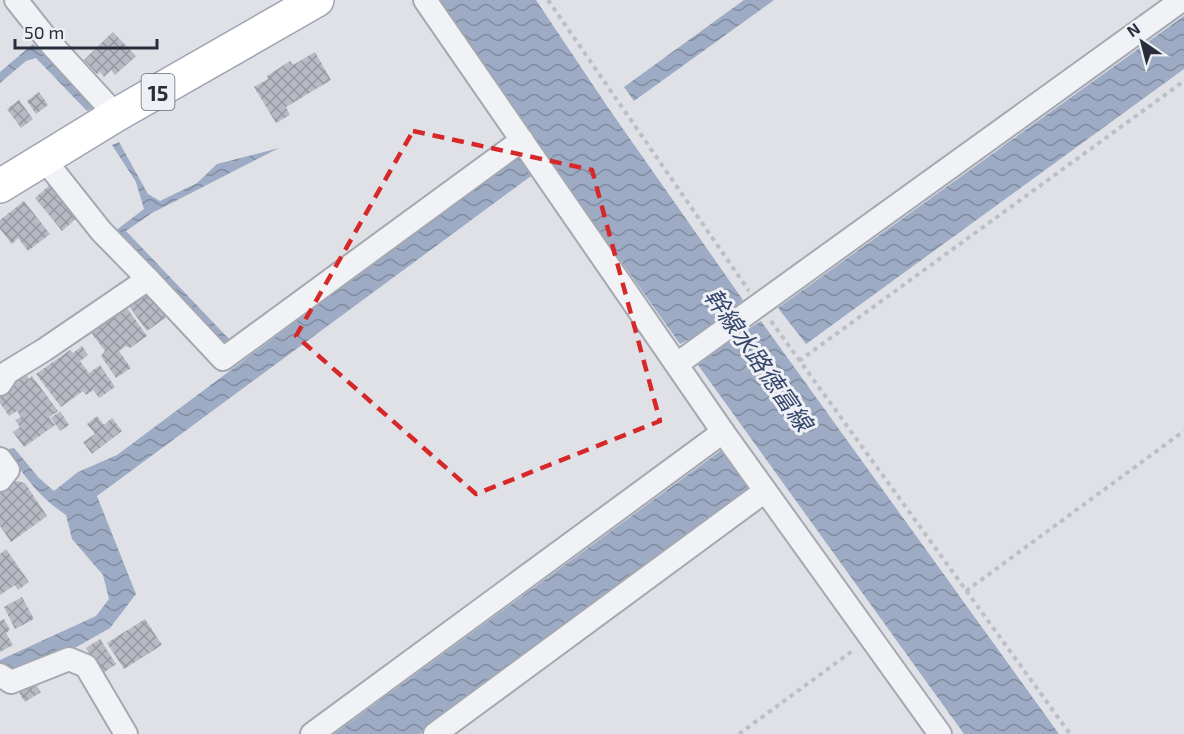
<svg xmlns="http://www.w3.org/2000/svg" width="1184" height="734" viewBox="0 0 1184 734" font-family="'Exo 2','Noto Sans JP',sans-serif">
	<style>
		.water { fill: url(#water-waves) }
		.building { fill: url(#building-cross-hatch) }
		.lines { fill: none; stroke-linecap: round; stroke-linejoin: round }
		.minor-casing { stroke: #a5a8b1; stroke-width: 26 }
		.primary-casing { stroke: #9fa4b2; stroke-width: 36 }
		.path { stroke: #bdbfc6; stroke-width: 4; stroke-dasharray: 4.5 4.5; stroke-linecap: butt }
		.minor { stroke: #f1f2f6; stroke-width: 22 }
		.primary { stroke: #fff; stroke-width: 33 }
		.marked { fill: none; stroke: #d62828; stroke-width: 4.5; stroke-dasharray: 12 8; stroke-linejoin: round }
		.labels { text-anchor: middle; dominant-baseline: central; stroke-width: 6; stroke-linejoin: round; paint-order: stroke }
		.shield { fill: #eef0f5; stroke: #646874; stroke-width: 1.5 }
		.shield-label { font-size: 21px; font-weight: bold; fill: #292e3d }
		.water-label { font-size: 24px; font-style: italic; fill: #37486d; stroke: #eef0f5 }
	</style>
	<defs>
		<pattern id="water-waves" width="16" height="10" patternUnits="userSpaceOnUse" patternTransform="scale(1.5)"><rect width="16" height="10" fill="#9dabc4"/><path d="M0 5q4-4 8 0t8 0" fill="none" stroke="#808ca0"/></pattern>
		<pattern id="building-cross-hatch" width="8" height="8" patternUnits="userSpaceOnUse" patternTransform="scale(1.5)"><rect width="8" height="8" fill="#b7bac3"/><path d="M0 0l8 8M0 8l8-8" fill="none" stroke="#9598a0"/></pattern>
	</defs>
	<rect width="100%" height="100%" fill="#dfe1e7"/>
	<g class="water">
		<polygon points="435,0 536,0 609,109 743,300 733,308 748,329 761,321 1059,734 964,734 698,365 707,358 694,337 680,344"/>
		<polygon points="744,0 774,0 634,101 624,87"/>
		<polygon points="1184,16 1184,69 806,344 778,308"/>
		<polygon points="33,44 96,107 87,111 36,58 26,61 0,83 0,72"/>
		<polygon points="119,142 148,194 160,201 197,183 217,164 279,148 152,213 126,231 229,339 221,345 115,231 144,209 136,182 112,145"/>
		<path d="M518,156L531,176L97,496L136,594L110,628L66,653L0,678V660L96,616L109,599L103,575L72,539L66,515C41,499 22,475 8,449L14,448L39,478L54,491L78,472L117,455Z"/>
		<polygon points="723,449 753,490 420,734 334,734"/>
	</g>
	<g class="building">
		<polygon points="113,32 136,56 115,75 111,70 104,77 100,72 97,74 84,60"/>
		<polygon points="315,52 331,80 286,107 290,115 276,123 254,87 268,79 267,76 290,61 293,65"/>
		<polygon points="39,92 48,105 36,114 27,101"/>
		<polygon points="19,100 33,119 21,128 7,109"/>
		<polygon points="51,184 78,217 62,231 35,198"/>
		<polygon points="24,201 50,234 28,251 18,238 12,244 0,229 0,220"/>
		<polygon points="151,291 168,316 147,331 129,306"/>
		<polygon points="127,308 147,336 130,348 126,346 119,351 131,368 116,378 101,356 105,351 89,330 105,319 107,322"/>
		<polygon points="82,346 88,355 80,361 89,373 100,365 115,387 99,398 93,390 86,395 83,391 61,407 36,374 70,350 73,353"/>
		<polygon points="22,369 29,379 32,376 58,411 49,417 55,425 24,447 13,432 20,427 15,420 21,417 17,411 9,416 0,403 0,392"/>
		<polygon points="60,411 69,425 60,431 51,418"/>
		<polygon points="97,416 104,425 112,418 122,431 92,454 83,442 95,434 87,424"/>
		<polygon points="16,481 25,483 47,516 11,542 0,526 0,492"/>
		<polygon points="6,549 29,582 18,590 15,585 0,595 0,554"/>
		<polygon points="22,597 34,619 15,629 4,607"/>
		<polygon points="4,619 10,630 6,633 13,645 0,652 0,621"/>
		<polygon points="145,619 162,645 124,669 107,643"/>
		<polygon points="100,639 116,664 102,674 86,648"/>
		<polygon points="34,682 41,692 25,702 19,693"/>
	</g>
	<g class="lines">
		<g class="minor-casing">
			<g id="minor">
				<polyline points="16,0 51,44 116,115"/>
				<polyline points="425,0 723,432 940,734"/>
				<polyline points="44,159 101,231 148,279"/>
				<polyline points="677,364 1182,0"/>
				<polyline points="0,384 8,372 44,350 148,279 223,359 522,140"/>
				<polyline points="0,459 8,470 0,480"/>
				<polyline points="0,675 11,682 69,659 86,666 126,734"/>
				<polyline points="312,734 723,432"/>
				<polyline points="435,734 765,491"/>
			</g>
		</g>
		<g class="primary-casing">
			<polyline id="primary" points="0,186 116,115 317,0"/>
		</g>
		<g class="path">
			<polyline points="548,0 749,291"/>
			<polyline points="771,321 1070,734"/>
			<polyline points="799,361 1184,81"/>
			<polyline points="966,591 1184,431"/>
			<polyline points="739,734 855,649"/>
		</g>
		<use href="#minor" class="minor"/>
		<use href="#primary" class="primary"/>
	</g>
	<path class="marked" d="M413,131L592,170L660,421L476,494L296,336Z"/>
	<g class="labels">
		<rect class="shield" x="141.5" y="74" width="33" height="36" rx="4.5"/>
		<g class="shield-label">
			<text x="158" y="92">15</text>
		</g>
		<g class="water-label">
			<text transform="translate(759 359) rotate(55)">幹線水路徳富線</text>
		</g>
	</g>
	<g transform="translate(1142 42) rotate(325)" stroke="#eef0f5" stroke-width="4.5" paint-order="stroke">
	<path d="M0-4.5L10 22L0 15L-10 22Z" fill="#292e3d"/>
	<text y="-9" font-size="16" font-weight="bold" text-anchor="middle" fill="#292e3d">N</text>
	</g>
	<path d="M15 39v9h142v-9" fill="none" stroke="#292e3d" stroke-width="3"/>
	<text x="24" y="39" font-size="18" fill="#292e3d" stroke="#eef0f5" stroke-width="4.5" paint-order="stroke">50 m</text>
</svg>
